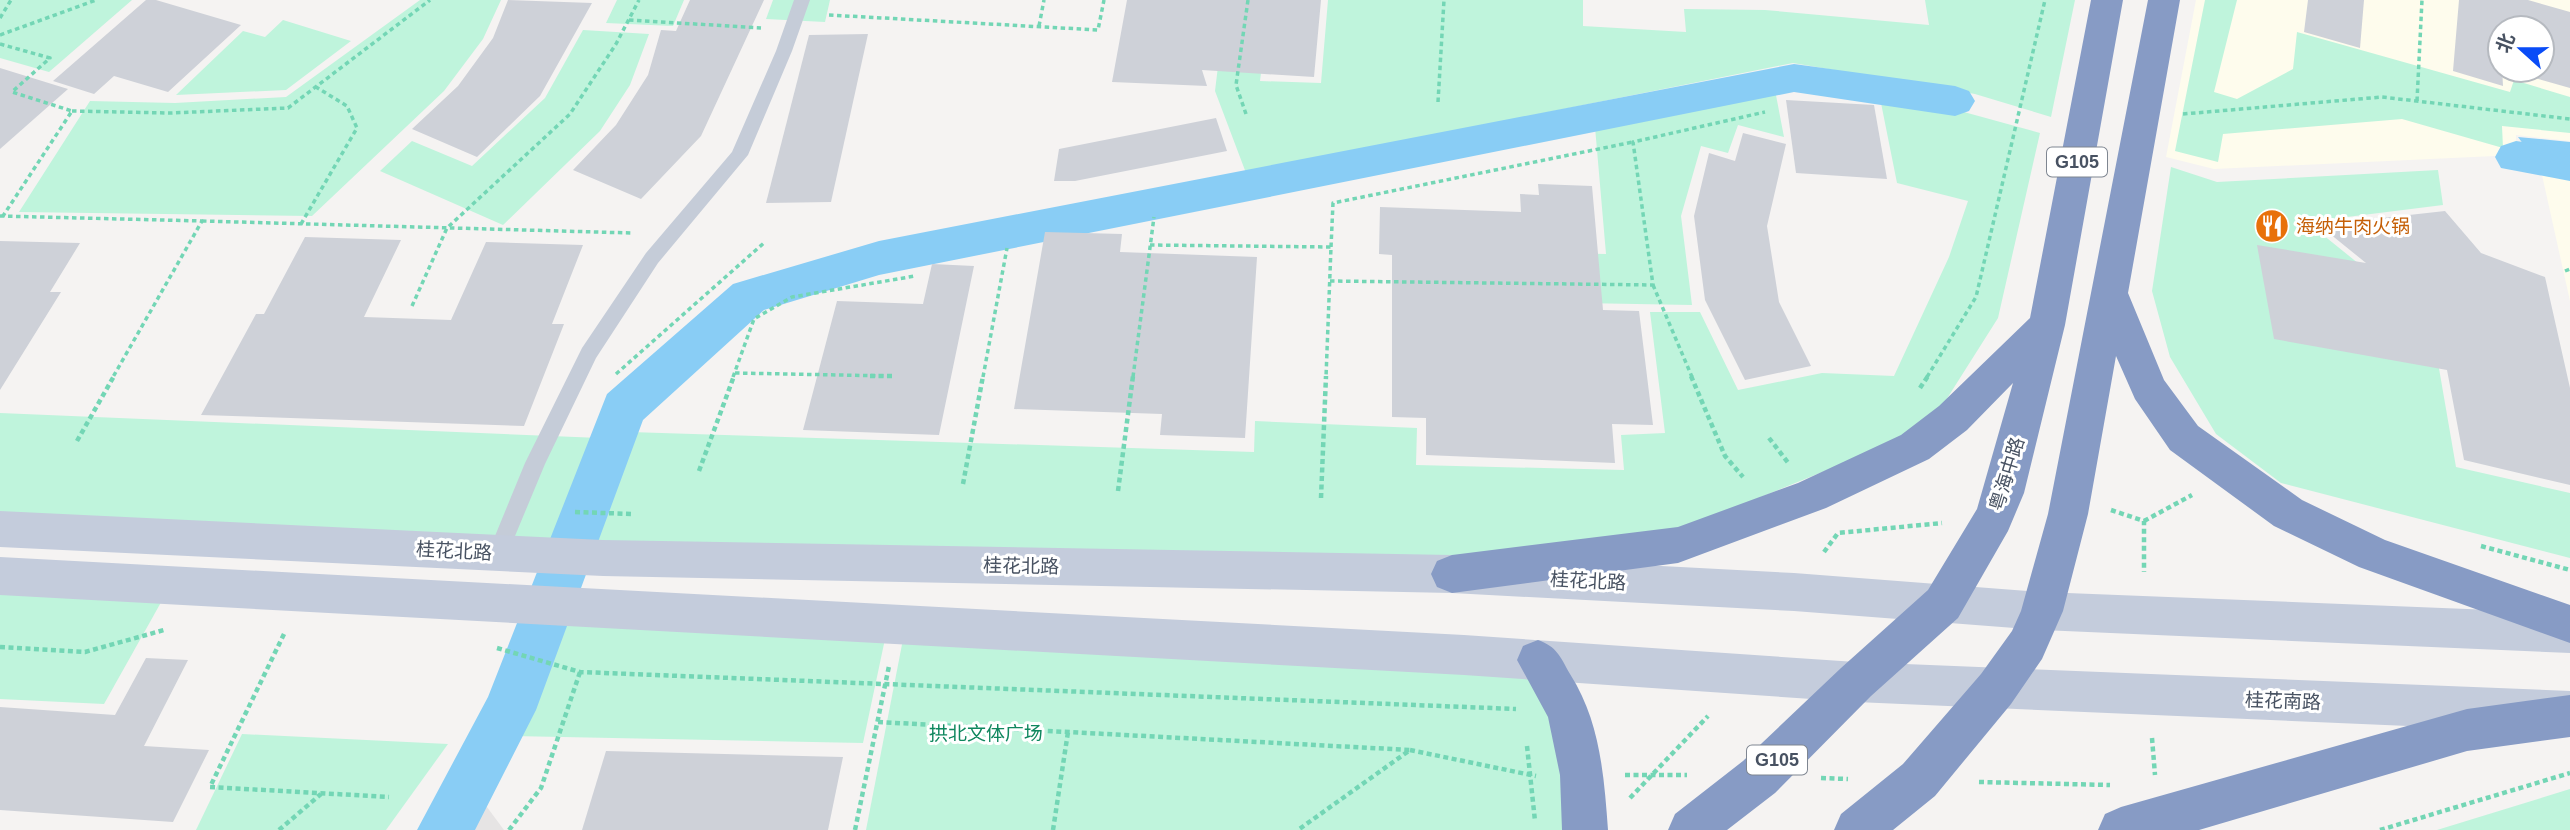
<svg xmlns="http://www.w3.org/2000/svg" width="2570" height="830" viewBox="0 0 2570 830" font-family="Arial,'Noto Sans SC',sans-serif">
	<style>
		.commercial { fill: #fefced; fill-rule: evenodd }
		.education { fill: #e6e4e4 }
		.green { fill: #bff4dc }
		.water { fill: #89cdf5 }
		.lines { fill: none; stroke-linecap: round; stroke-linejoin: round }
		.canal { fill: #89cdf5; fill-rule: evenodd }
		.building { fill: #ced1d8 }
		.path-far1 { stroke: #73d6b5; stroke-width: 3.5; stroke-dasharray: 4.5 3.5; stroke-linecap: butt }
		.path { stroke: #73d6b5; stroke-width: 4.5; stroke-dasharray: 5 3.5; stroke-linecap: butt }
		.lane { fill: #c5ccd8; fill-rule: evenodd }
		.secondary { fill: #c4ccdc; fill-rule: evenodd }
		.highway { fill: #879bc5; fill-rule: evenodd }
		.labels { text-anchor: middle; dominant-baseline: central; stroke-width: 6; stroke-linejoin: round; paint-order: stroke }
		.shield { fill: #fff; stroke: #7f8691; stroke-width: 2 }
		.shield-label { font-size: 18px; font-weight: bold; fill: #485262 }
		.food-label { font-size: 19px; fill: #c56008; stroke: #fff; text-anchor: start }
		.street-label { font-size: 19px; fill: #485262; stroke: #fff }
		.park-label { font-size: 19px; fill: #0f875e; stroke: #fff }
	</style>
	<rect width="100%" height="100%" fill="#f5f3f2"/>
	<g class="commercial">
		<path d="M2196,0H2570V141L2516,135V155L2214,169L2166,157ZM2500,28H2542V70H2500Z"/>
		<polygon points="2542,175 2570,179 2570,301"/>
	</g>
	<polygon class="education" points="472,787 504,830 448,830"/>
	<g class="green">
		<polygon points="0,0 132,0 49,72 0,58"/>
		<polygon points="420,0 501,0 483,39 444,91 312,216 19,212 90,101 175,103 286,97"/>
		<polygon points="617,0 684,0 673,26 606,23"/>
		<polygon points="773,0 830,0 825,22 766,19"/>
		<polygon points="1226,0 1270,0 1260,81 1321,83 1328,0 1583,0 1583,26 1686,32 1684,9 1765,10 1929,25 1925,0 2075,0 2051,117 1975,94 1793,63 1246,173 1215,91"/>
		<polygon points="2205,0 2237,0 2214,92 2237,99 2293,69 2297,32 2510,92 2514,80 2570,97 2570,133 2502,126 2503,148 2402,119 2223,134 2218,162 2175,151"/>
		<polygon points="283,20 351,41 286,90 176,95 243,31 265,37"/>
		<polygon points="583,30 649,34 630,85 600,131 503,225 380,171 412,141 472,166 545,98"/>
		<polygon points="1775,90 1784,137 1738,125 1728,153 1701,146 1681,216 1692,305 1400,300 1509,252 1606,254 1595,127"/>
		<polygon points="1881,103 1953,109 2040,133 1998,318 1941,408 1906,438 1675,532 1448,557 590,542 630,432 1254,452 1255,421 1417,428 1416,465 1624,470 1621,435 1665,433 1650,312 1700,312 1738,390 1822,373 1894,376 1949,257 1968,201 1897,183"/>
		<polygon points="2171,167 2217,182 2438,170 2443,205 2307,222 2431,322 2456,467 2570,493 2570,558 2281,483 2216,434 2170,357 2152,291"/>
		<polygon points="0,413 600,438 558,543 0,512"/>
		<polygon points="0,588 164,597 104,704 0,699"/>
		<polygon points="560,622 885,639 863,743 512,736"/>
		<polygon points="905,629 1536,666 1577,830 866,830"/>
		<polygon points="242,734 448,744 386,830 196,830"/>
		<polygon points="2570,789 2570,830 2437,830"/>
	</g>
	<polygon class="water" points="2518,137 2570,142 2570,179 2546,175"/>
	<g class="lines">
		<g class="canal">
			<polygon points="1794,64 1955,86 1969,91 1975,101 1969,111 1955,116 1794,92 879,275 764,310 643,420 536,710 475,830 417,830 488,697 607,394 733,284 879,241"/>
			<polygon points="2516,141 2570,149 2570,181 2501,168 2495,157 2501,146"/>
		</g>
	</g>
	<g class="building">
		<polygon points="146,0 156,0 241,25 168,92 114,76 94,94 53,81"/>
		<polygon points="508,0 592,3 540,96 477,157 412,129 458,86 493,38"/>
		<polygon points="690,0 764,0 701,136 641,199 573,170 616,125 648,75 661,30 676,31"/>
		<polygon points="1127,0 1321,0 1314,77 1202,70 1207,86 1112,82"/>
		<polygon points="2308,0 2364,0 2360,48 2304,32"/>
		<polygon points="2459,0 2528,0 2570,12 2570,88 2507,70 2542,70 2542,28 2500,28 2503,86 2453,71"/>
		<polygon points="868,34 831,202 766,203 809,35"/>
		<polygon points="0,68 68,89 0,149"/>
		<polygon points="1786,100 1874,105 1887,179 1796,173"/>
		<polygon points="1216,118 1227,151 1075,181 1054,181 1059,149"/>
		<polygon points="1743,133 1786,144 1767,226 1779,302 1811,366 1745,380 1705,300 1694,216 1709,153 1735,161"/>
		<polygon points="1538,184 1592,186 1603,310 1639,311 1653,425 1612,424 1615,463 1426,455 1426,418 1392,417 1392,255 1379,254 1380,207 1521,212 1520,194 1539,195"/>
		<polygon points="2445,211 2481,253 2545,277 2570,388 2570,485 2464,460 2447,370 2274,339 2257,245 2366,263 2319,225"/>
		<polygon points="1045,232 1122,234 1120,252 1257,257 1245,438 1160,435 1162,414 1014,409"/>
		<polygon points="305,237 401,240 364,317 451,320 486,242 583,245 552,324 564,324 524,426 201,415 256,314 264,314"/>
		<polygon points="0,241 80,243 50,292 61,292 0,390"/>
		<polygon points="932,264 974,266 939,435 803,430 837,301 923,304"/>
		<polygon points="146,658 188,660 144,746 209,750 173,822 0,810 0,707 115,715"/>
		<polygon points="606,751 843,757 828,830 582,830"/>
	</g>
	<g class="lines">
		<g class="path-far1">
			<polyline points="829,15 1098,30 1104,0"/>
			<polyline points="0,18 11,0"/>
			<polyline points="629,20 761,28"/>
			<polyline points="1039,26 1044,0"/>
			<polyline points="0,35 96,0"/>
			<polyline points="0,44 50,58 12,92 72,111 3,216"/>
			<polyline points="2417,101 2422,0"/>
			<polyline points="1438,102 1444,0"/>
			<polyline points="72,111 170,113 288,108 430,0"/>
			<polyline points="1246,114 1236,85 1248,0"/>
			<polyline points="2183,114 2382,97 2570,119"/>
			<polyline points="0,216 202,221 113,377"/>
			<polyline points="202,221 632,233"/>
			<polyline points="301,224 357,128 347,106 316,87"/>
			<polyline points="1150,245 1331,247 1326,377"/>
			<polyline points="1331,247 1333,203 1633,142"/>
			<polyline points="2565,271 2570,269"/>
			<polyline points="1330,281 1653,285 1633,142 1765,112"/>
			<polyline points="1653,285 1692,377"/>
			<polyline points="412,306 447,228 570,114 616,44 639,0"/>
			<polyline points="735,373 892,376"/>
			<polyline points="616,374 765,242"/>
			<polyline points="733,377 754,319 792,297 915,276"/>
			<polyline points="983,377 1007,248"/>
			<polyline points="1133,377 1154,217"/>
			<polyline points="1927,377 1976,297 2045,0"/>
		</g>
		<g class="path">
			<polyline points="870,376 892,376"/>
			<polyline points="1691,376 1725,456 1743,477"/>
			<polyline points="1920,388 1928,376"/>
			<polyline points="1769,438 1789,464"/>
			<polyline points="77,441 114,376"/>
			<polyline points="699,471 734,376"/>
			<polyline points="963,484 983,376"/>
			<polyline points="1118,491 1133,376"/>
			<polyline points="1321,498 1326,376"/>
			<polyline points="2111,510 2144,521 2144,572"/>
			<polyline points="575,512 632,514"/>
			<polyline points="2144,521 2192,495"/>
			<polyline points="2481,546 2570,570"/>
			<polyline points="1824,552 1838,533 1942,523"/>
			<polyline points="284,634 210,787 389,797"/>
			<polyline points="0,647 85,652 164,630"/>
			<polyline points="497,648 580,672 1516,709"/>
			<polyline points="878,722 1410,750 1298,830"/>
			<polyline points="2152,738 2155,775"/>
			<polyline points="1527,746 1535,821"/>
			<polyline points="1410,750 1536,776"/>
			<polyline points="1625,775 1687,775"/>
			<polyline points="1821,778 1848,779"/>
			<polyline points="1979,782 2110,785"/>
			<polyline points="1630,798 1708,716"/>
			<polyline points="279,830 321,794"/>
			<polyline points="509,830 541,788 580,672"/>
			<polyline points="855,830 889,666"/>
			<polyline points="1053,830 1068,732"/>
			<polyline points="2380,830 2570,773"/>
		</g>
		<polygon class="lane" points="794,0 810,0 792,51 748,155 658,263 596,358 545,464 505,560 498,562 491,560 488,553 525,463 582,348 646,253 732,152 776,51"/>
		<g class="secondary">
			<polygon points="0,511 603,540 1452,555 1794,573 2042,592 2570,613 2570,653 2042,630 1794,611 1452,593 603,576 0,547"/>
			<polygon points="0,557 1464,635 1856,662 2570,691 2570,733 1856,702 1464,675 0,595"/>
		</g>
		<g class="highway">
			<polygon points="2091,0 2123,0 2065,325 2024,493 2008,531 1958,618 1871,696 1775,793 1727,830 1668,830 1675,814 1743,761 1841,668 1928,590 1977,509 2013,383 1967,430 1929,459 1826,508 1678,563 1452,593 1437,587 1431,574 1437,561 1452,555 1678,527 1798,483 1901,435 1939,406 2030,318"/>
			<polygon points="2148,0 2180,0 2128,293 2164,380 2198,426 2302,500 2385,540 2570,605 2570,643 2359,567 2274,526 2170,450 2135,399 2116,356 2088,514 2063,611 2042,659 2011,704 1935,796 1893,830 1834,830 1841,814 1903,764 1981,674 2012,631 2021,611 2048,514"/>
			<path d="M1538,640C1557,647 1560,656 1570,674C1600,721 1604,775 1608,830H1562L1560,775L1548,717L1517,660L1523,646Z"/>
			<polygon points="2570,695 2570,737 2467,751 2199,830 2098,830 2105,814 2121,807 2467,709"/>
		</g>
	</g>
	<defs>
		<g id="restaurant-disc" transform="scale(1.75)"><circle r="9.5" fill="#e8710a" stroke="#fff"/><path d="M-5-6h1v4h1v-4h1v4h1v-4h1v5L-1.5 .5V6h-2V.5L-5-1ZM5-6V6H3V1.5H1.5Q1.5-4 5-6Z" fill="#fff"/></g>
	</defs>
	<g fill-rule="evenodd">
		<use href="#restaurant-disc" x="2272" y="226"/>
	</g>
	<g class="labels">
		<g class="shield">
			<rect x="2047" y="147.5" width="60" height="29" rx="5"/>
			<rect x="1747" y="745.5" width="60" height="29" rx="5"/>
		</g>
		<g class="shield-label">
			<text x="2077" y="162">G105</text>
			<text x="1777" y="760">G105</text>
		</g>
		<g class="food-label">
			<text x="2296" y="226">海纳牛肉火锅</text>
		</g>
		<g class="street-label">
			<text transform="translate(2007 474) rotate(-73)">粤海中路</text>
			<text transform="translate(454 551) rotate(3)">桂花北路</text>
			<text transform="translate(1021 566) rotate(1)">桂花北路</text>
			<text transform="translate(1588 581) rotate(3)">桂花北路</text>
			<text transform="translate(2283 701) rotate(2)">桂花南路</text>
		</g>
		<g class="park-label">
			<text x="986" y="733">拱北文体广场</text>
		</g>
	</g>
	<g transform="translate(2521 49) rotate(291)"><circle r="33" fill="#ffffff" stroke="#b6bac0" stroke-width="2"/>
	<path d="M0-5L12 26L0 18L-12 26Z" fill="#0a4cf7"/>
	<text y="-10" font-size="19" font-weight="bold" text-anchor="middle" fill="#485262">北</text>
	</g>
</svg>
